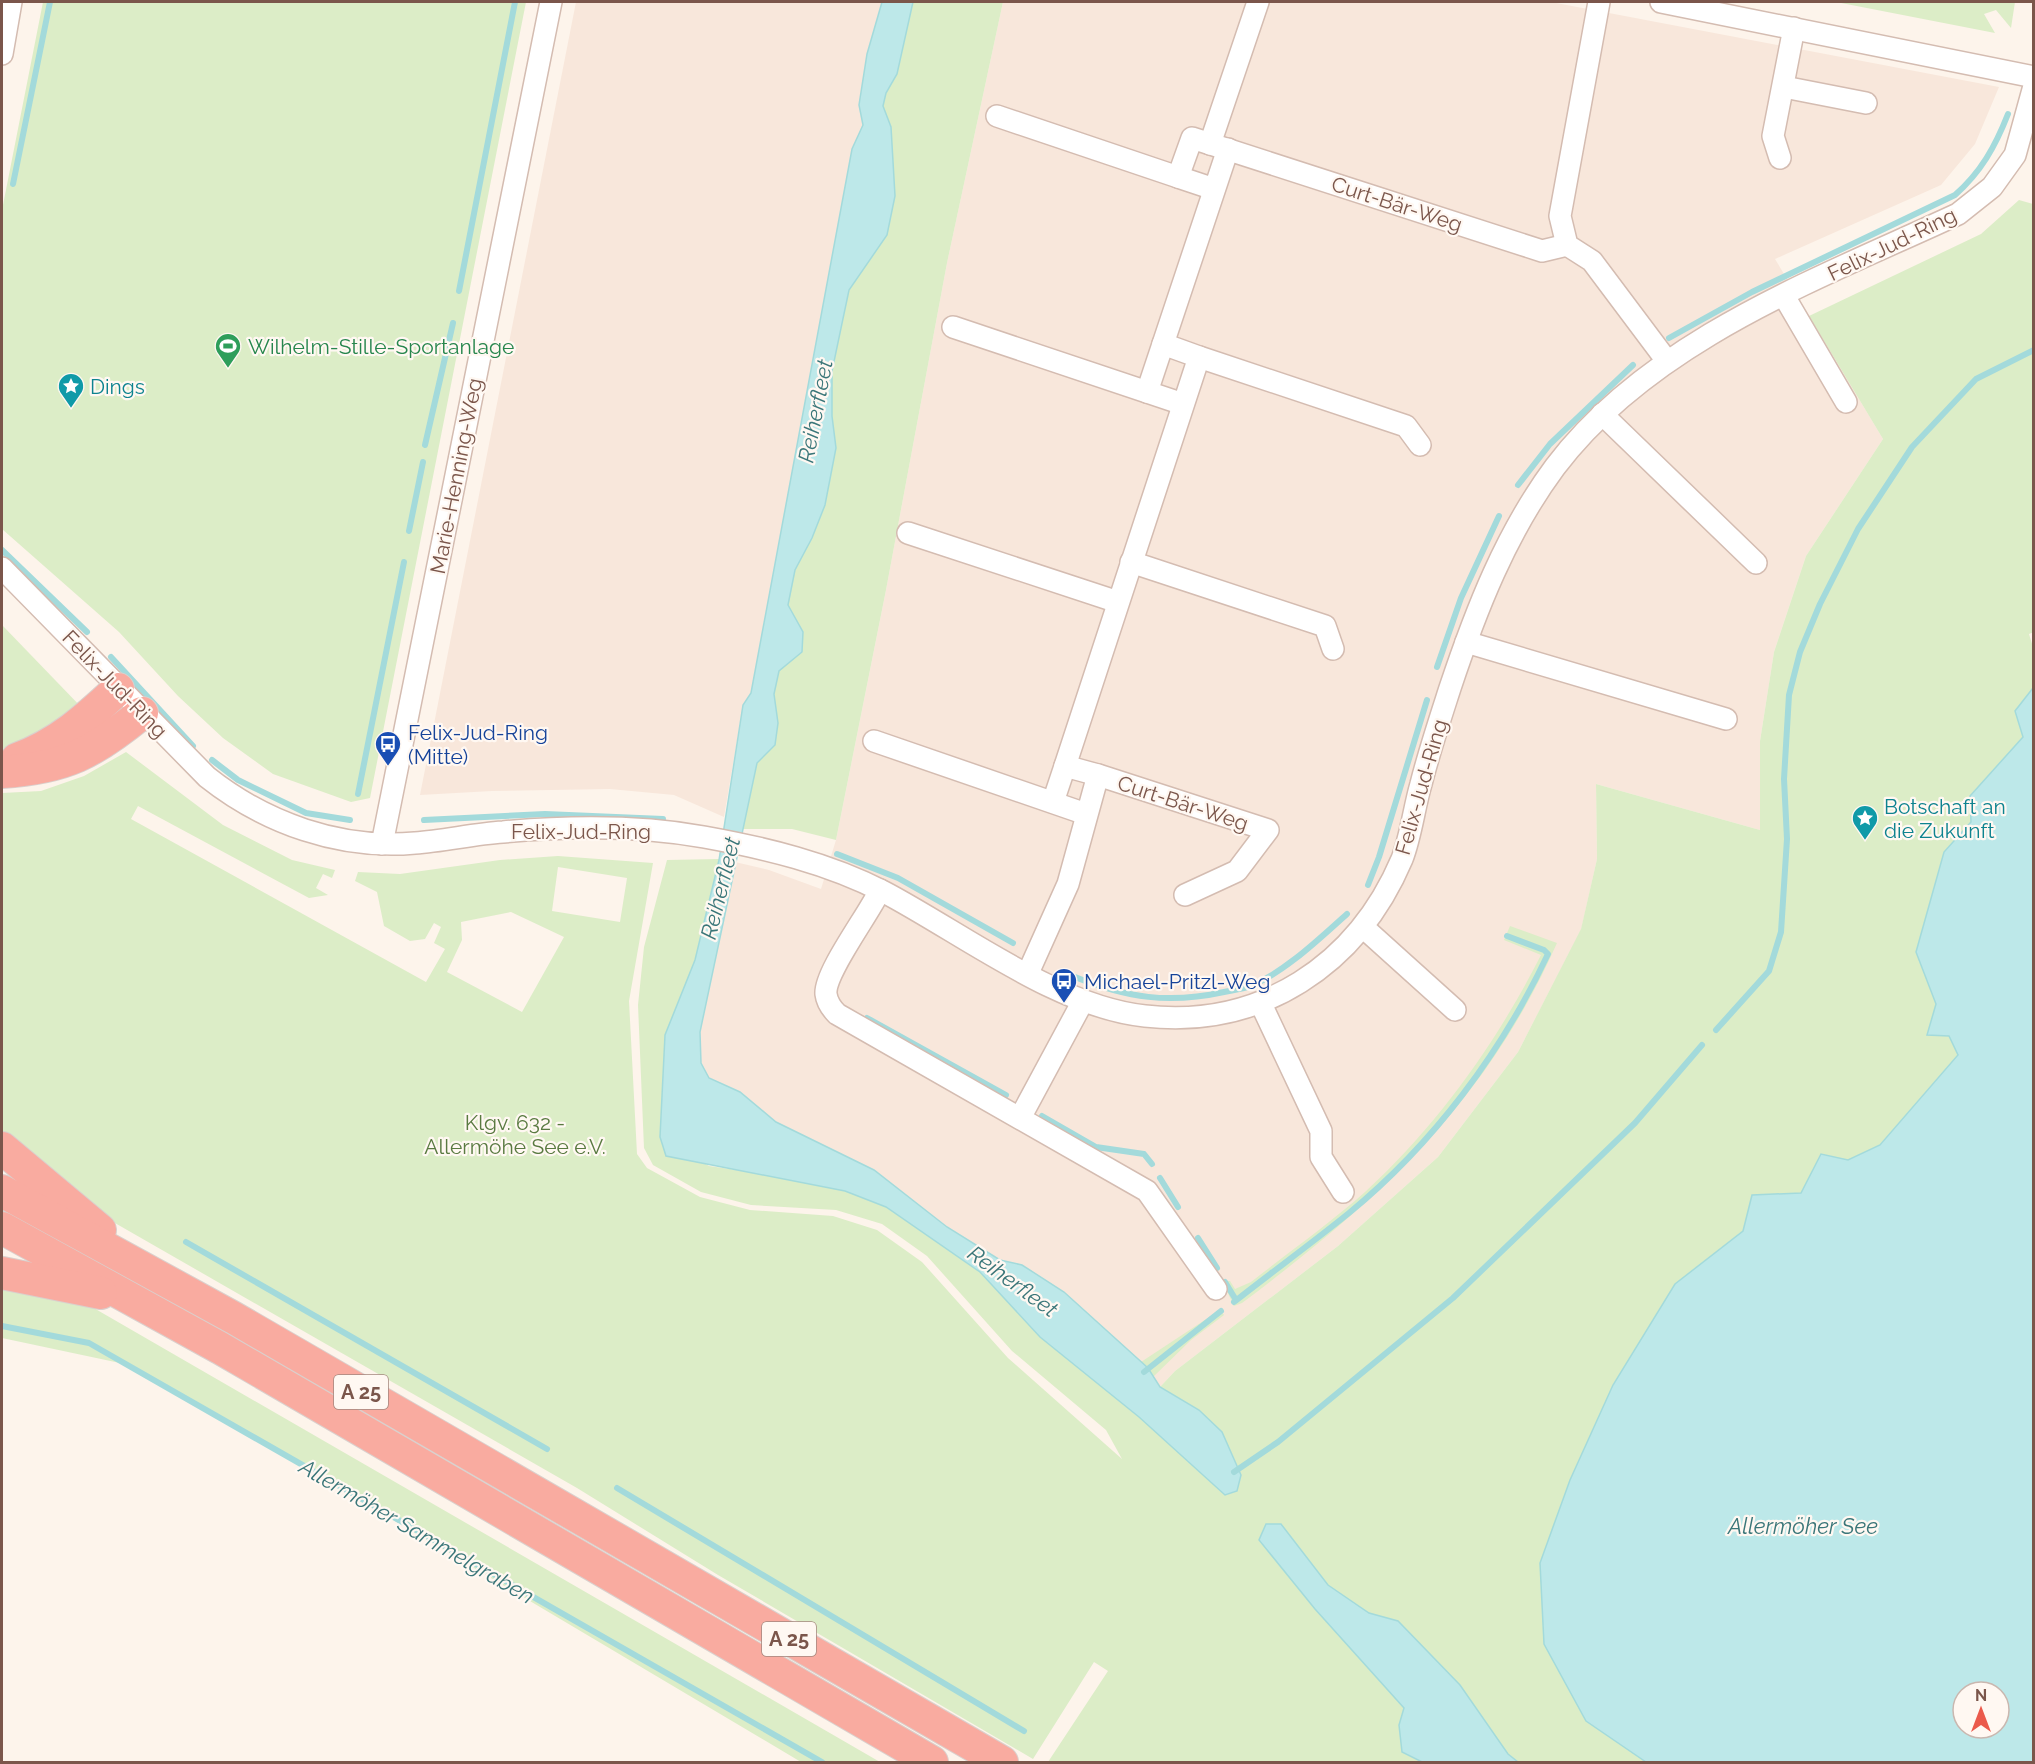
<svg xmlns="http://www.w3.org/2000/svg" width="2035" height="1764" viewBox="0 0 2035 1764" font-family="Raleway,sans-serif">
	<style>
		.residential { fill: #f8e7db }
		.green { fill: #dcedc7; fill-rule: evenodd }
		.water { fill: #bde8e9; stroke: #a3dadb; stroke-width: 1.5; fill-rule: evenodd }
		.lines { fill: none; stroke-linecap: round; stroke-linejoin: round }
		.stream { stroke: #a3dadb; stroke-width: 6 }
		.minor-casing { stroke: #d4bcb1; stroke-width: 24 }
		.highway-casing { stroke: #dad0cd; stroke-width: 34 }
		.minor { stroke: #fff; stroke-width: 21 }
		.highway { stroke: #f9aba0; stroke-width: 32 }
		.labels { text-anchor: middle; dominant-baseline: central; stroke-width: 4.5; stroke-linejoin: round; paint-order: stroke }
		.shield { fill: #fff8f2; stroke: #a3877d; stroke-width: 1.5 }
		.shield-label { font-size: 20px; font-weight: bold; fill: #7b564b }
		.street-label { font-size: 21px; fill: #7b564b; stroke: #fff8f2 }
		.leisure-label { font-size: 21px; fill: #27864d; stroke: #fff8f2; text-anchor: start }
		.culture-label { font-size: 21px; fill: #0d838f; stroke: #fff8f2; text-anchor: start }
		.transit-label { font-size: 21px; fill: #164399; stroke: #fff8f2; text-anchor: start }
		.park-label { font-size: 21px; fill: #597a40; stroke: #fff8f2 }
		.water-label { font-size: 22px; font-style: italic; fill: #3a7679; stroke: #fff8f2 }
	</style>
	<rect width="100%" height="100%" fill="#fdf4eb"/>
	<g class="residential">
		<polygon points="576,2 882,2 867,54 859,105 863,125 852,149 751,693 743,705 724,817 674,795 610,789 492,791 420,795"/>
		<polygon points="1003,2 1551,2 1999,87 1975,144 1941,185 1775,259 1883,439 1806,556 1774,652 1760,741 1760,830 1596,784 1597,859 1581,930 1518,1052 1438,1157 1338,1246 1175,1371 1160,1387 1148,1368 1022,1265 1000,1260 947,1227 874,1170 776,1122 740,1092 708,1078 701,1063 700,1032 735,862 769,870 821,889 836,840 886,590 947,263"/>
	</g>
	<g class="green">
		<polygon points="43,2 526,2 370,798 351,802 273,774 223,738 178,696 119,632 2,529 2,210"/>
		<polygon points="913,2 1003,2 947,263 886,590 836,840 792,829 742,829 757,763 775,744 778,723 774,694 779,670 803,632 788,605 795,570 812,538 825,505 836,448 832,416 832,371 849,290 887,235 891,127 883,106 886,93 897,74"/>
		<polygon points="1836,2 2015,2 2011,28 1996,10 1984,14 1995,33"/>
		<path d="M2019,200L2033,204L2034,632L2029,634L2033,647V688L2015,711L2023,737L1970,796L1971,822L1944,852L1916,952L1936,1004L1927,1035L1949,1036L1958,1055L1880,1145L1848,1160L1821,1154L1801,1193L1753,1195L1743,1231L1675,1284L1613,1385L1570,1480L1540,1563L1586,1721L1646,1762H1518L1508,1754L1398,1621L1369,1613L1328,1585L1281,1524L1315,1609L1404,1708L1399,1725L1402,1752L1422,1762H1048L1108,1671L1094,1662L1033,1759L718,1575L577,1488L94,1211L2,1139V793L41,791L84,776L126,752L223,825L292,860L335,870L332,878L323,874L316,888L328,895L309,898L138,806L131,819L426,982L445,949L434,943L441,927L434,923L425,939L410,941L384,926L377,892L355,881L358,872L400,874L500,860L558,856L653,863L629,1001L637,1154L647,1168L700,1197L750,1210L833,1216L877,1230L922,1262L1008,1358L1122,1459L1106,1430L1012,1351L927,1256L882,1224L836,1210L751,1205L701,1192L653,1165L644,1148L638,1005L644,947L667,860L719,859L695,960L665,1035L660,1137L709,1166L757,1173L845,1191L886,1207L980,1272L1040,1337L1139,1417L1226,1495L1237,1491C1241,1475 1238,1467 1231,1452C1215,1417 1191,1406 1160,1387L1175,1371L1338,1246L1438,1157L1518,1052L1581,929L1597,859L1596,784L1760,830V741L1774,652L1806,556L1883,439L1809,316L1981,234ZM558,867L627,878L620,922L552,911ZM511,912L564,937L522,1012L447,972L462,940L461,922Z"/>
		<polygon points="2,625 83,709 30,743 2,749"/>
		<path d="M1510,926L1557,943C1486,1103 1379,1200 1242,1303L1234,1306L1222,1281H1230L1235,1289L1251,1282C1289,1252 1329,1224 1365,1192C1438,1125 1497,1042 1541,955L1504,940Z"/>
		<polygon points="2,1255 880,1762 801,1762 134,1366 2,1338"/>
		<polygon points="1220,1310 1224,1315 1191,1340 1153,1377 1141,1362"/>
	</g>
	<g class="water">
		<polygon points="882,2 913,2 897,74 886,93 883,106 891,127 895,196 887,235 849,290 832,371 832,416 836,448 825,505 812,538 795,570 788,605 803,632 802,652 779,671 774,694 778,723 775,745 757,763 700,1032 701,1063 709,1078 740,1092 776,1122 874,1170 947,1227 1000,1260 1022,1265 1064,1292 1148,1368 1160,1387 1199,1410 1222,1432 1241,1475 1237,1491 1225,1495 1139,1417 1040,1337 980,1272 886,1207 845,1191 666,1156 660,1137 665,1035 695,960 719,860 743,705 751,693 852,149 863,125 859,105 867,54"/>
		<path d="M2033,688V1762H1646L1586,1721L1544,1644L1540,1563L1570,1480L1613,1385L1675,1284L1743,1231L1752,1195L1801,1193L1821,1154L1848,1160L1880,1145L1958,1055L1949,1036L1927,1035L1936,1004L1916,952L1944,852L1971,822L1970,796L2023,737L2015,711ZM1963,1692H1999V1728H1963Z"/>
		<polygon points="1266,1524 1281,1524 1328,1585 1369,1613 1398,1621 1460,1685 1508,1754 1518,1762 1422,1762 1402,1752 1399,1725 1404,1708 1315,1609 1259,1540"/>
	</g>
	<g class="lines">
		<g class="stream">
			<polyline points="13,184 50,2"/>
			<polyline points="459,291 515,2"/>
			<path d="M1669,338L1752,292L1955,195C1981,172 1995,147 2008,114"/>
			<polyline points="425,445 453,323"/>
			<polyline points="1518,485 1550,444 1633,365"/>
			<polyline points="409,531 423,462"/>
			<polyline points="2,550 87,632"/>
			<polyline points="111,657 193,746"/>
			<polyline points="1437,667 1461,598 1499,516"/>
			<polyline points="212,760 238,780 306,813 350,820"/>
			<polyline points="358,794 404,562"/>
			<polyline points="424,820 545,814 663,819"/>
			<polyline points="837,854 898,878 1013,943"/>
			<polyline points="1368,885 1379,857 1427,700"/>
			<path d="M1075,977C1127,998 1169,1004 1224,992C1233,990 1243,989 1251,986C1286,971 1319,939 1347,914"/>
			<polyline points="867,1018 1006,1095"/>
			<polyline points="1716,1030 1769,971 1781,932 1787,839 1784,779 1789,695 1800,652 1820,604 1858,529 1912,447 1976,379 2034,350"/>
			<polyline points="1042,1116 1096,1147 1144,1154 1152,1164"/>
			<polyline points="1160,1178 1178,1207"/>
			<polyline points="1198,1238 1217,1268"/>
			<polyline points="186,1242 547,1449"/>
			<polyline points="1225,1282 1236,1300"/>
			<path d="M1234,1302C1272,1272 1312,1243 1349,1213C1433,1144 1502,1052 1548,954L1544,950L1507,936"/>
			<polyline points="2,1326 89,1343 822,1762"/>
			<polyline points="1144,1372 1221,1311"/>
			<polyline points="1234,1472 1278,1442 1453,1298 1635,1123 1702,1045"/>
			<polyline points="617,1488 1024,1731"/>
		</g>
		<g class="minor-casing">
			<g id="minor">
				<polyline points="1599,2 1560,216 1567,245 1592,261 1667,361"/>
				<polyline points="1661,2 2034,77"/>
				<polyline points="2,54 11,2"/>
				<polyline points="1784,87 1866,103"/>
				<polyline points="997,116 1178,177 1192,138 1542,251 1567,245"/>
				<polyline points="1210,144 1258,2"/>
				<polyline points="1780,158 1773,136 1794,28"/>
				<polyline points="1178,177 1214,189"/>
				<polyline points="1784,296 1846,402"/>
				<polyline points="953,327 1183,404"/>
				<polyline points="1199,357 1406,426 1420,445"/>
				<polyline points="1147,392 1163,344"/>
				<polyline points="1602,414 1756,563"/>
				<polyline points="908,533 1118,602"/>
				<polyline points="1131,562 1325,626 1333,649"/>
				<path d="M2,568L207,777C265,823 340,850 415,843C444,841 473,834 503,832C570,826 637,825 704,837C765,848 828,863 884,892C962,933 1057,1007 1145,1016C1261,1029 1357,965 1402,859C1411,836 1414,808 1421,784C1429,752 1440,719 1450,688C1476,610 1506,533 1555,467C1651,340 1818,279 1958,214L1992,187L2015,155L2034,86"/>
				<polyline points="1466,642 1726,719"/>
				<polyline points="874,741 1086,814"/>
				<polyline points="1098,775 1268,830 1237,871 1185,895"/>
				<polyline points="1053,802 1065,766"/>
				<polyline points="382,844 551,2"/>
				<path d="M880,890C869,914 824,973 826,994C827,1002 831,1008 837,1014L1147,1191L1216,1289"/>
				<polyline points="1364,928 1455,1010"/>
				<polyline points="1028,973 1068,884 1098,775 1065,766 1199,357 1163,344 1228,149"/>
				<polyline points="1261,1004 1321,1131 1321,1157 1343,1192"/>
				<polyline points="1020,1118 1083,1001"/>
			</g>
		</g>
		<g class="highway-casing">
			<g id="highway">
				<path d="M17,759C58,744 87,718 118,689"/>
				<path d="M2,772C66,768 93,753 142,713"/>
				<polyline points="2,1148 100,1230"/>
				<polyline points="2,1191 234,1318 1002,1762"/>
				<polyline points="2,1228 220,1348 932,1762"/>
				<polyline points="2,1273 101,1293"/>
			</g>
		</g>
		<use href="#minor" class="minor"/>
		<use href="#highway" class="highway"/>
	</g>
	<defs>
		<g id="stadium-pin" transform="scale(1.35)"><path d="M0 17L-7.5 6A9.5 9.5 0 1 1 7.5 6Z" fill="#2e9e5b" stroke="#fff8f2"/><path d="M0-5a6.5 5 0 1 0 0 10a6.5 5 0 1 0 0-10ZM-3.5-1.8h7v3.6h-7Z" fill="#fff"/></g>
		<g id="sight-pin" transform="scale(1.35)"><path d="M0 17L-7.5 6A9.5 9.5 0 1 1 7.5 6Z" fill="#0f9aa8" stroke="#fff8f2"/><path d="M0-6L1.8-2.2L6-1.7L2.9 1.2L3.7 5.4L0 3.3L-3.7 5.4L-2.9 1.2L-6-1.7L-1.8-2.2Z" fill="#fff"/></g>
		<g id="bus-pin" transform="scale(1.35)"><path d="M0 17L-7.5 6A9.5 9.5 0 1 1 7.5 6Z" fill="#1a4fb4" stroke="#fff8f2"/><path d="M-5-6H5V4H4V6H2V4H-2V6H-4V4H-5ZM-3.5-4V0h7V-4ZM-3.5 1.2v1.5H-2V1.2ZM2 1.2v1.5H3.5V1.2Z" fill="#fff"/></g>
	</defs>
	<g fill-rule="evenodd">
		<use href="#stadium-pin" x="228" y="346"/>
		<use href="#sight-pin" x="71" y="386"/>
		<use href="#bus-pin" x="388" y="744"/>
		<use href="#sight-pin" x="1865" y="818"/>
		<use href="#bus-pin" x="1064" y="981"/>
	</g>
	<g class="labels">
		<g class="shield">
			<rect x="334" y="1375" width="54" height="34" rx="4.5"/>
			<rect x="762" y="1622" width="54" height="34" rx="4.5"/>
		</g>
		<g class="shield-label">
			<text x="361" y="1392">A 25</text>
			<text x="789" y="1639">A 25</text>
		</g>
		<g class="street-label">
			<text transform="translate(1397 204) rotate(18)">Curt-Bär-Weg</text>
			<text transform="translate(1892 244) rotate(-26)">Felix-Jud-Ring</text>
			<text transform="translate(456 476) rotate(-79)">Marie-Henning-Weg</text>
			<text transform="translate(115 684) rotate(46)">Felix-Jud-Ring</text>
			<text transform="translate(1421 787) rotate(-74)">Felix-Jud-Ring</text>
			<text transform="translate(1183 803) rotate(18)">Curt-Bär-Weg</text>
			<text x="581" y="831">Felix-Jud-Ring</text>
		</g>
		<g class="leisure-label">
			<text x="248" y="346">Wilhelm-Stille-Sportanlage</text>
		</g>
		<g class="culture-label">
			<text x="90" y="386">Dings</text>
			<text x="1884" y="806">Botschaft an<tspan x="1884" dy="24">die Zukunft</tspan></text>
		</g>
		<g class="transit-label">
			<text x="408" y="732">Felix-Jud-Ring<tspan x="408" dy="24">(Mitte)</tspan></text>
			<text x="1084" y="981">Michael-Pritzl-Weg</text>
		</g>
		<g class="park-label">
			<text x="515" y="1122">Klgv. 632 -<tspan x="515" dy="24">Allermöhe See e.V.</tspan></text>
		</g>
		<g class="water-label">
			<text transform="translate(815 411) rotate(-79)">Reiherfleet</text>
			<text transform="translate(720 888) rotate(-76)">Reiherfleet</text>
			<text transform="translate(1013 1281) rotate(36)">Reiherfleet</text>
			<text x="1803" y="1526">Allermöher See</text>
			<text transform="translate(417 1531) rotate(30)">Allermöher Sammelgraben</text>
		</g>
	</g>
	<rect width="2035" height="1764" fill="none" stroke="#7b564b" stroke-width="6"/>
	<g transform="translate(1981 1710)"><circle r="28" fill="#fff8f2" stroke="#cab7af" stroke-width="1.5"/>
	<path d="M0-4.5L10 22L0 15L-10 22Z" fill="#eb5a4c"/>
	<text y="-9" font-size="16" font-weight="bold" text-anchor="middle" fill="#7b564b">N</text>
	</g>
</svg>
